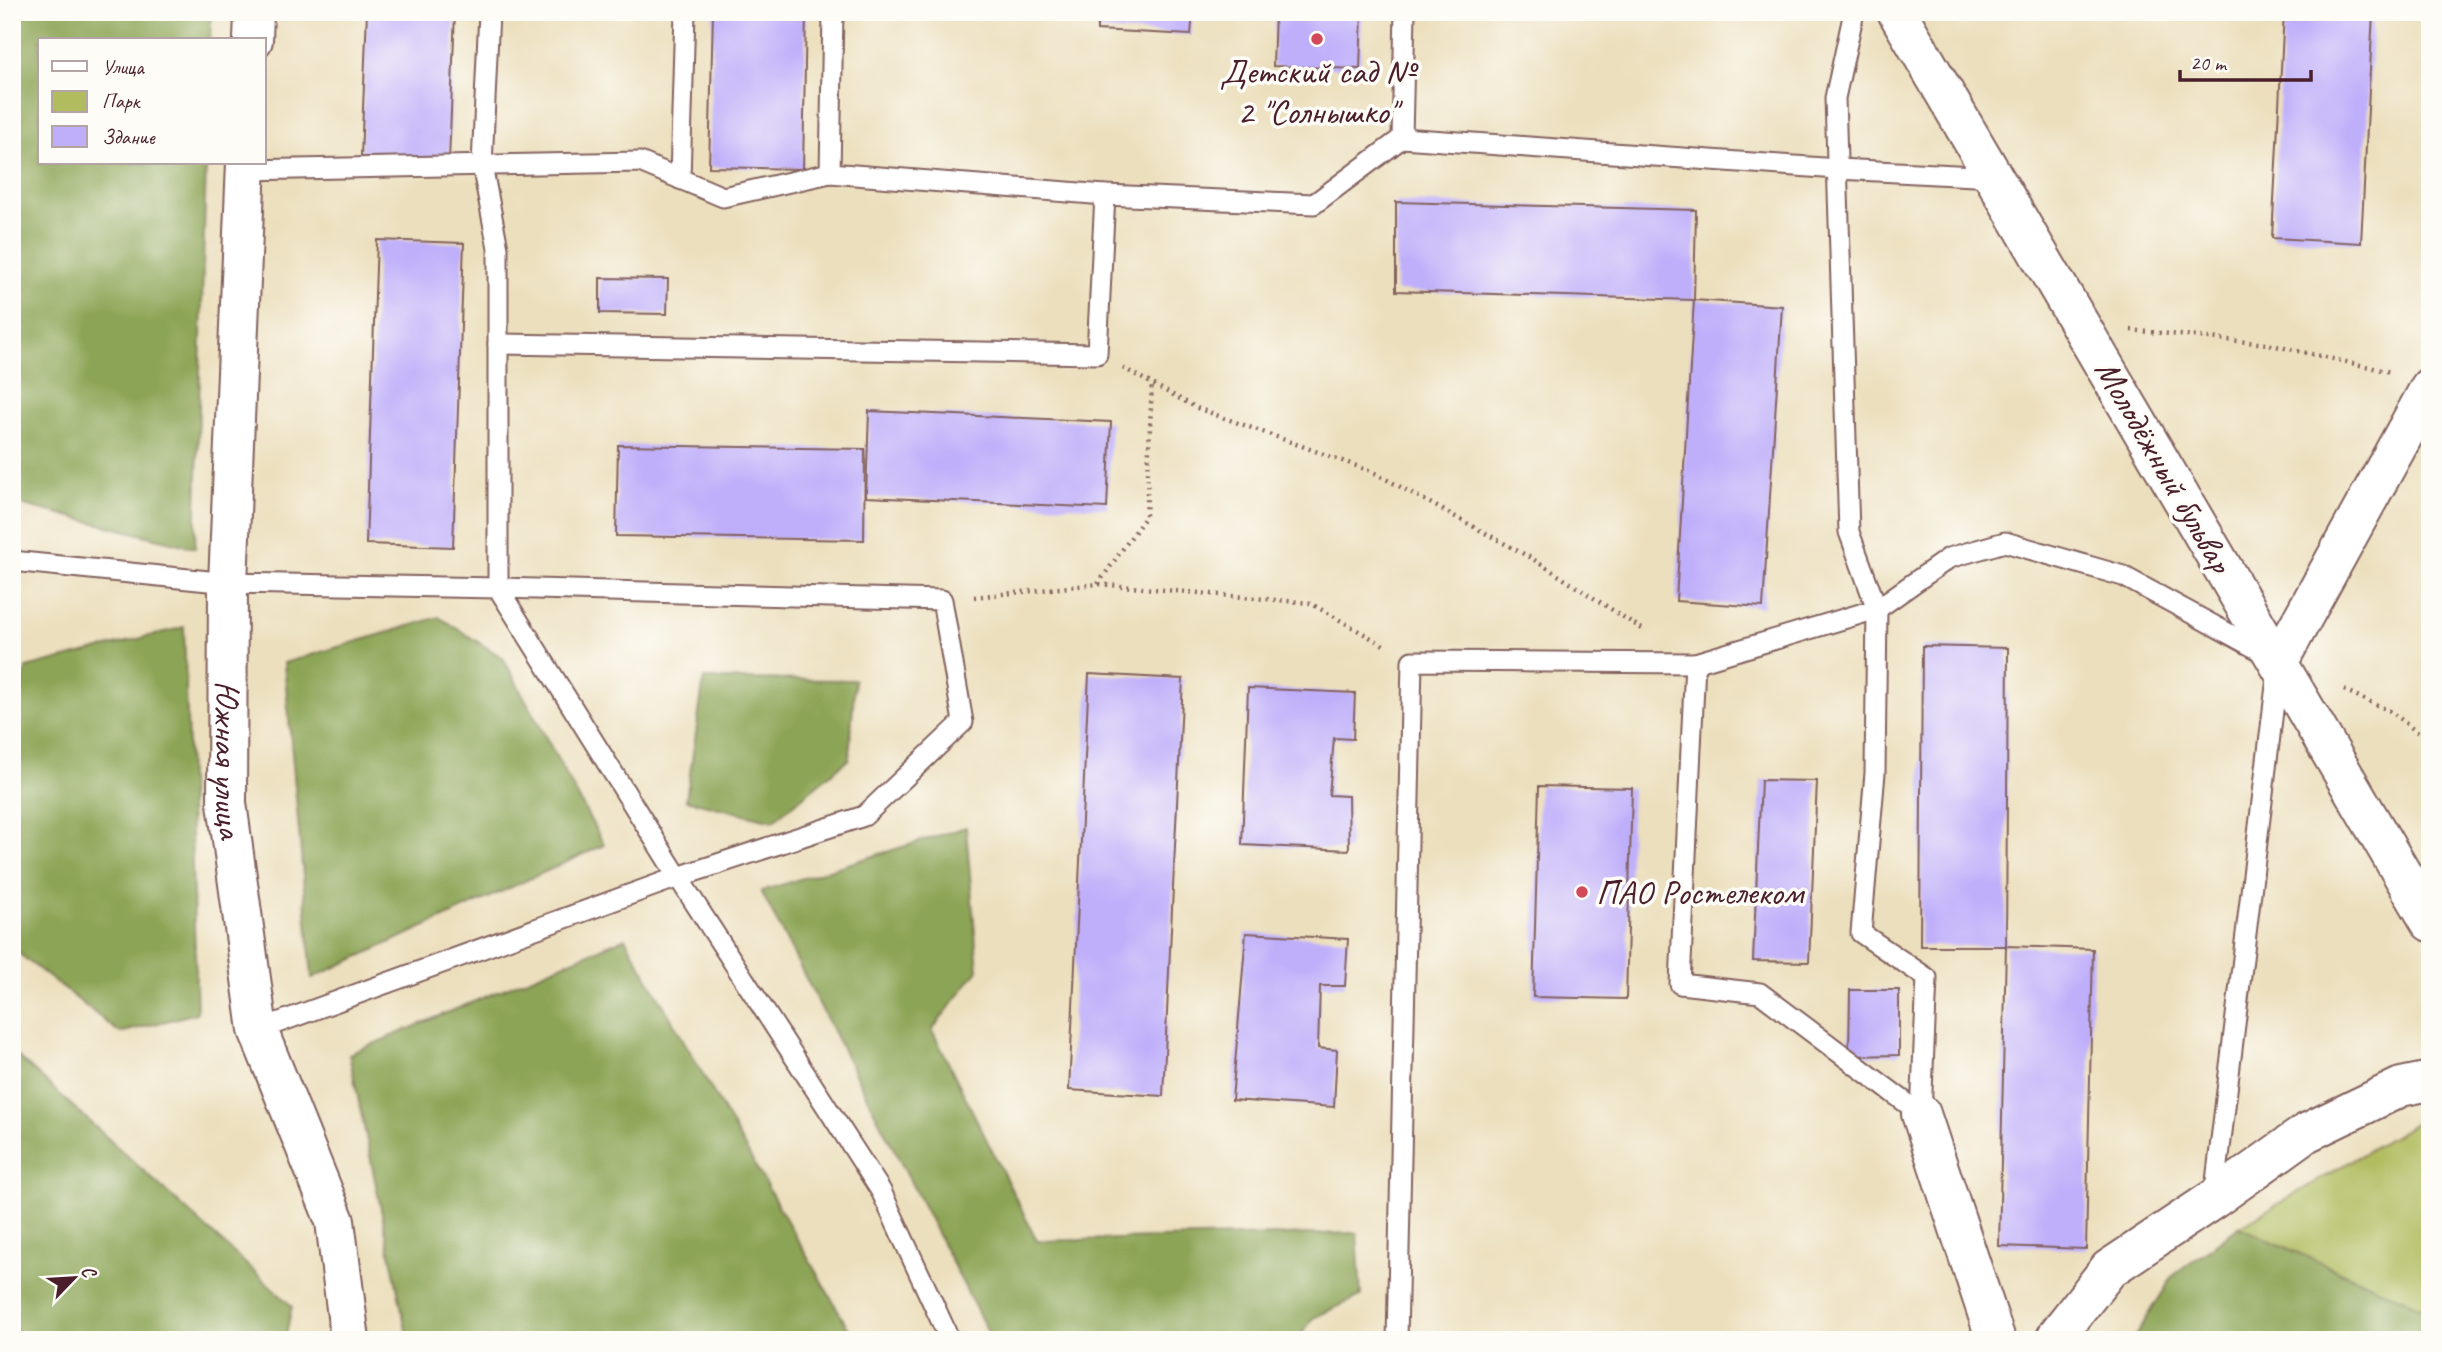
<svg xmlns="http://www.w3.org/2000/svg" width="2442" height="1352" viewBox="0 0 2442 1352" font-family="Caveat,sans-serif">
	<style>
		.green { fill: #b0bc5e; stroke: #7d6e44; stroke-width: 2 }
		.forest { fill: #8ca455; stroke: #6b6240; stroke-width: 2 }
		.building { fill: #bfaffa }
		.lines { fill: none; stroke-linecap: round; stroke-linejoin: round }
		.lane-casing { stroke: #83625e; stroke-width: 23 }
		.street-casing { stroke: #83625e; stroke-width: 42 }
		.secondary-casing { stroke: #83625e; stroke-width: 42 }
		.path { stroke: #83625e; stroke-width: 4.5; stroke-dasharray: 2 5; stroke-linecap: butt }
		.lane { stroke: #fff; stroke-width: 19 }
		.street { stroke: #fff; stroke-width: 38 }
		.secondary { stroke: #fff; stroke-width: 38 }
		.poi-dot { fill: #d1495b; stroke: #fdfcf7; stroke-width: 2.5 }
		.labels { text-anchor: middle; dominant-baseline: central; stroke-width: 7; stroke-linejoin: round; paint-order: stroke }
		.poi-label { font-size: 35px; fill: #4a1f2b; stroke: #fdfcf7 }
		.street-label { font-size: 35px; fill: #4a1f2b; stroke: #fdfcf7 }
	</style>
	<rect width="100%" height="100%" fill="#fdfcf7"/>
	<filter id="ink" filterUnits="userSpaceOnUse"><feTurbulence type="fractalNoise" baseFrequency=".0143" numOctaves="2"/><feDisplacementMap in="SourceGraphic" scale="14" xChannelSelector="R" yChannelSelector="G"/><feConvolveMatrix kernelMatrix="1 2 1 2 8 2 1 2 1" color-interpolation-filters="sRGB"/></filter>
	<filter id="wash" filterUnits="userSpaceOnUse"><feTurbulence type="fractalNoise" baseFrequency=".00686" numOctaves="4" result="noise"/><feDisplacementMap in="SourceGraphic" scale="28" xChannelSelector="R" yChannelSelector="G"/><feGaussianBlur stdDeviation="1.57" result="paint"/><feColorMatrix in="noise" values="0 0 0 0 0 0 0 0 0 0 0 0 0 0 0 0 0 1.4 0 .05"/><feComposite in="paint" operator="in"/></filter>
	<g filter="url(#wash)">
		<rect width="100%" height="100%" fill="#ecdfbd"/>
		<polygon class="green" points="2430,1116 2430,1311 2239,1227 2424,1118"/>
		<g class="forest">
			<polygon points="12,12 211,12 210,40 40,40 40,163 206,163 195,548 12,502"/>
			<polygon points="439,617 503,658 604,845 312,978 284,663"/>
			<polygon points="184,627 197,1013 120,1033 12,948 12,732 26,668"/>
			<polygon points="704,679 855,680 849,759 773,821 686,800"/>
			<polygon points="966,827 978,970 932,1030 1037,1241 1357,1233 1361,1296 1313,1318 1298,1340 992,1340 761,891"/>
			<polygon points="625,938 855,1340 408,1340 349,1054"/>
			<polygon points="12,1051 292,1306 285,1340 12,1340"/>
			<polygon points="2239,1227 2430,1311 2430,1340 2133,1340 2173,1276"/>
		</g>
		<g id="blocks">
			<g class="building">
				<polygon points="367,12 455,12 449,161 361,157"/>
				<polygon points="713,12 806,12 803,169 709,167"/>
				<polygon points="1097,12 1193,12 1191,35 1097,30"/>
				<polygon points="1275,12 1362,12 1360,69 1273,66"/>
				<polygon points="2284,12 2373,12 2361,243 2272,238"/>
				<polygon points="1396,202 1696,210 1694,300 1396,291"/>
				<polygon points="377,240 464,243 453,547 366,544"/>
				<polygon points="600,278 668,279 667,314 600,313"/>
				<polygon points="1694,300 1782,306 1763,607 1676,601"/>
				<polygon points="869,411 1111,422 1107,508 866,497"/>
				<polygon points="618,445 865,449 864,540 616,536"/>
				<polygon points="1922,646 2008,648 2006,946 1920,946"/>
				<polygon points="1089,674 1183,679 1163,1096 1069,1090"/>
				<polygon points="1248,688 1355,693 1353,739 1334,738 1329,795 1348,796 1349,850 1242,845"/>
				<polygon points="1761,780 1817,781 1809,962 1753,961"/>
				<polygon points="1539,786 1632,788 1626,999 1533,997"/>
				<polygon points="1246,933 1348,939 1345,986 1320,986 1318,1048 1337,1050 1334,1107 1232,1100"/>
				<polygon points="2006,946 2093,949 2086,1249 1999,1246"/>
				<polygon points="1850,990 1899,990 1899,1055 1849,1056"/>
			</g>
		</g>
	</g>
	<g filter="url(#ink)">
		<use href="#blocks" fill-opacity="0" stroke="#83625e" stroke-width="2"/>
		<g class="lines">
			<g class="lane-casing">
				<g id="lane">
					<polyline points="833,12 830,173 1105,195"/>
					<polyline points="1854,12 1835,98 1849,532 1877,609 1875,773 1861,933 1927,978 1921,1114"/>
					<polyline points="1402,138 1838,169 1994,177"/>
					<polyline points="245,170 640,162 723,197 830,173"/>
					<polyline points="680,179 685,12"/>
					<polyline points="498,344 1097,354 1105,195 1314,204 1402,138 1405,12"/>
					<polyline points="12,561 228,583 498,588 678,877 881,1191 950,1340"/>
					<polyline points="1695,663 1680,984 1760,993 1921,1114"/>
					<polyline points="258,1030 678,877 864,816 963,722 942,600 498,588 498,248 482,165 489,12"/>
					<polyline points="1397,1340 1412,661 1695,663 1877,609 1949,558 2005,542 2123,576 2279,661 2214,1198"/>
				</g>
			</g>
			<g class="street-casing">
				<g id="street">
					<polyline points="1897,12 2430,922"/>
					<polyline points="2279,661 2430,387"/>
					<polyline points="1921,1114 1996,1340"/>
					<polyline points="2055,1340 2058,1334 2109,1269 2214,1199 2306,1133 2401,1087 2430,1081"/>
				</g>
			</g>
			<g class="secondary-casing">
				<g id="secondary">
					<polyline points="253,40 254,12"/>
					<path id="s1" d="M246,163L228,583L227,803L258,1030L335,1221L350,1340"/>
				</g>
			</g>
			<g class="path">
				<polyline points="2131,330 2267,344 2391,372"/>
				<polyline points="1123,368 1197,408 1373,472 1533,559 1642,629"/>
				<polyline points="1098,584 1146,516 1152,383"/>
				<polyline points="974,597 1098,584 1310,603 1387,647"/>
				<polyline points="2344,690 2390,711 2430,742"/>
			</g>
			<use href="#lane" class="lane"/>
			<use href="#street" class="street"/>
			<use href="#secondary" class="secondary"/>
		</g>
	</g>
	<g class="poi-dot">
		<circle cx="1317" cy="39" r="7"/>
		<circle cx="1582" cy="892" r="7"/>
	</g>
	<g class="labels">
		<g class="poi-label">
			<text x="1317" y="71">Детский сад №<tspan x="1317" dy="40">2 "Солнышко"</tspan></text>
			<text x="1596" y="892" text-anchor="start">ПАО Ростелеком</text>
		</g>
		<g class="street-label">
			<text transform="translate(2164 466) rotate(60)">Молодёжный бульвар</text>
			<text stroke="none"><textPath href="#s1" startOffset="597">Южная улица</textPath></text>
		</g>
	</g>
	<rect width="2442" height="1352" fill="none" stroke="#fdfcf7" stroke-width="42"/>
	<rect x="38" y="38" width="228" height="126" fill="#fdfcf7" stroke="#b5a4a5" stroke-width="2"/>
	<rect x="52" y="61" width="35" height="10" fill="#ffffff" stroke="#b5a4a5" stroke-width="2"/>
	<text x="102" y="74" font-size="21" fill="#4a1f2b">Улица</text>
	<rect x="52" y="91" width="35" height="21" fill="#b0bc5e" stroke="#b5a4a5" stroke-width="2"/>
	<text x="102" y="108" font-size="21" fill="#4a1f2b">Парк</text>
	<rect x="52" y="126" width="35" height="21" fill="#bfaffa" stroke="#b5a4a5" stroke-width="2"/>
	<text x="102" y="144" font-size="21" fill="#4a1f2b">Здание</text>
	<g transform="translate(74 1278) rotate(65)" stroke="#fdfcf7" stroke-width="5" paint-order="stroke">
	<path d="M0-5L12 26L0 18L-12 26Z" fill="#4a1f2b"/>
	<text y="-10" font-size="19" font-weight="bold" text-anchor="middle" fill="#4a1f2b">С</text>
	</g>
	<path d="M2180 70v10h131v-10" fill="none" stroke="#4a1f2b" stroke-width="3.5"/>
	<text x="2190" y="70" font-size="21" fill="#4a1f2b" stroke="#fdfcf7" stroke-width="5" paint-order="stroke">20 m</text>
</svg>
